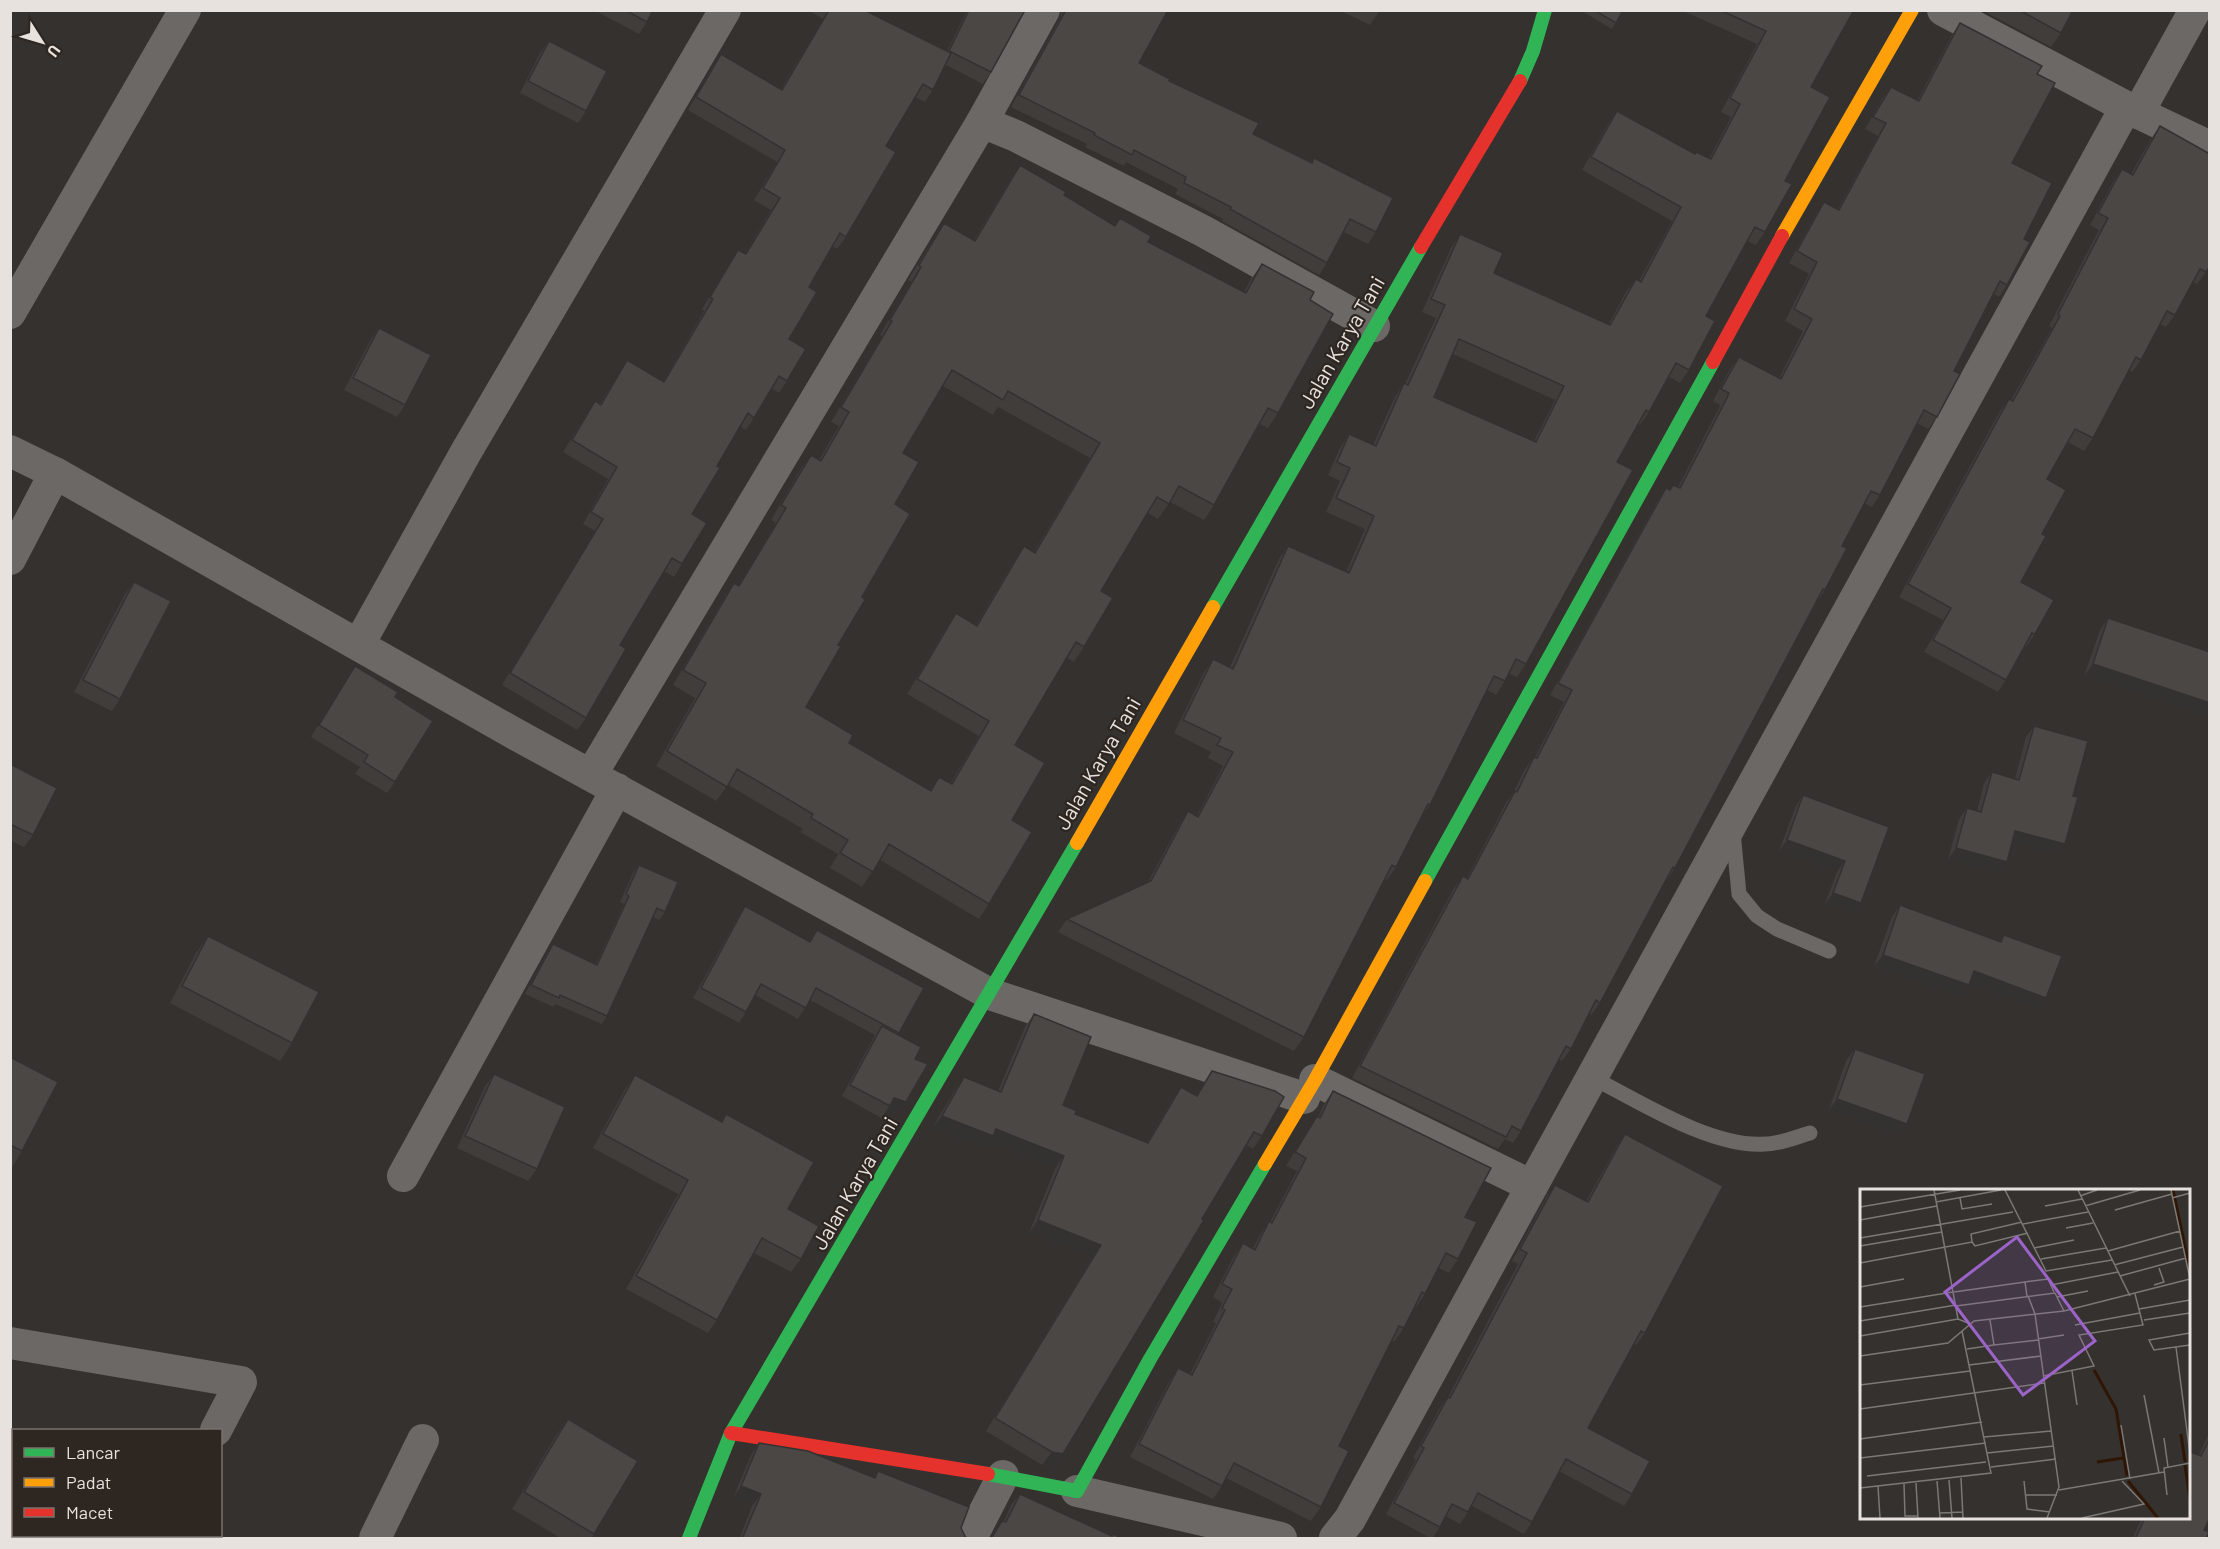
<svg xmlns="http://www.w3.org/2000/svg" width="2220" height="1549" viewBox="0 0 2220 1549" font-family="Barlow,sans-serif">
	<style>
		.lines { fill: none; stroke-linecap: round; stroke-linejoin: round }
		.lane { stroke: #6b6865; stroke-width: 15 }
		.street { stroke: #6b6865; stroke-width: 32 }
		.fast { stroke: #30b455; stroke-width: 14 }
		.slow { stroke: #ff9f0a; stroke-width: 14 }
		.jam { stroke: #e5322d; stroke-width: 14 }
		.wall { fill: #403d3b; fill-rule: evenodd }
		.shaded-wall { fill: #343230 }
		.building { fill: #4a4745; stroke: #343230; stroke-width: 1.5; fill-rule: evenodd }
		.labels { text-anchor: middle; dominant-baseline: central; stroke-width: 4.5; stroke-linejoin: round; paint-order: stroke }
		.street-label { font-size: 21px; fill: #e8e2df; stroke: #2d2621 }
		.inset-river { fill: none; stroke: #2f1604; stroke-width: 3 }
		.inset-road { fill: none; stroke: #7c7875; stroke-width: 1.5 }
		.view { fill: #9c63c9; fill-opacity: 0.15; stroke: #9c63c9; stroke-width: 3 }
		.inset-edge { fill: none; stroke: #e8e2df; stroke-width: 3 }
	</style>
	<rect width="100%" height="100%" fill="#34312e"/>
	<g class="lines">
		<g class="lane">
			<polyline points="1733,832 1739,894 1757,916 1777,929 1829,951"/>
			<path d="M1591,1077C1639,1101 1711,1148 1765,1144C1780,1144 1796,1137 1810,1133"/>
		</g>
		<g class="street">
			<polyline points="1943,10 2126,107 2210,147"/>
			<polyline points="2138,113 2195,10"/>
			<polyline points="982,122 1044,10"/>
			<polyline points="10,313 185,10"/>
			<polyline points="10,451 55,473 517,735 990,994 1304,1098"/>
			<polyline points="10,559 55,473"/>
			<polyline points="359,644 466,452 725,10"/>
			<polyline points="591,775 982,122 1016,136 1203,231 1374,326"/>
			<polyline points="1315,1080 1532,1186 1350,1519 1335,1538"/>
			<polyline points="403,1176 617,789"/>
			<polyline points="1532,1186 2126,107"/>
			<polyline points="10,1343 241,1382 216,1430"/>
			<polyline points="1077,1491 1281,1538"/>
			<polyline points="161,1538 162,1536"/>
			<polyline points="375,1538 423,1440"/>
			<polyline points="971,1538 1003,1476"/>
		</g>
		<g class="fast">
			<polyline points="1520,81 1533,51 1545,10"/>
			<polyline points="1213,607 1421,247"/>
			<polyline points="1425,881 1713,362"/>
			<polyline points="988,1474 1077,1491 1150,1359 1265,1164"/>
			<polyline points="689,1538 731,1433 1077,843"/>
		</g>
		<g class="slow">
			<polyline points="1782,236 1912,10"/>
			<polyline points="1077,843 1213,607"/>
			<polyline points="1265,1164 1315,1080 1425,881"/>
		</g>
		<g class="jam">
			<polyline points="1421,247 1520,81"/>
			<polyline points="1713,362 1782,236"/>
			<polyline points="731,1433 988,1474"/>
		</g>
	</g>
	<g class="wall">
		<polygon points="594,10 653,10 647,22 639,34"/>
		<polygon points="808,10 867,10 866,11 947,51 967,10 1025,10 991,72 983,84 946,65 933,90 925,102 915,97 886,146 846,237 837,249 833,246 809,287 789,339 787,381 779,393 771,388 754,418 746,430 740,426 717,466 692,514 682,564 674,577 664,571 620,645 586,718 577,730 502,685 595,531 583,524 608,479 563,452 587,413 595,401 600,404 619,373 627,360 663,382 704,311 702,309 730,262 738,250 745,254 771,210 754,200 777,162 688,110 713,66 721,54 781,89 823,19"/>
		<polygon points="1062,10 1168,10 1139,63 1253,134 1311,162 1314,158 1376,232 1368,244 1344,232 1327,263 1319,275 1222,221 1223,219 1175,194 1178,189 1126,162 1124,166 1085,147 1087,144 1011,107 1060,18"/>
		<polygon points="1339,10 1380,10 1370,25"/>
		<polygon points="1580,10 1623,10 1612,29"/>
		<path d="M1681,10H1854L1811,87L1785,181L1765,232L1756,245L1747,241L1706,316L1689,370L1680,383L1669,377L1649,412L1640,425L1638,424L1617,462L1526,664L1517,677L1509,674L1505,681L1496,695L1487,690L1430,805L1422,816L1396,867L1387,880L1384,879L1304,1037L1294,1051L1058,932L1067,919L1148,882L1179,825L1188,811L1197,816L1223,766L1208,758L1211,752L1174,733L1204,672L1213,659L1230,667L1279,559L1288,546L1346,572L1365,529L1326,512L1340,481L1328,475L1340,448L1349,434L1373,445L1395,397L1404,383L1405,384L1436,318L1422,312L1451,248L1460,234L1494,273L1608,325L1626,292L1636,279L1639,281L1672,221L1582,170L1608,124L1617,111L1695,154L1709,159L1731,117L1721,112L1757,44ZM1453,354L1555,400L1534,441L1434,397Z"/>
		<polygon points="1982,10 2073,10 2061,33 2051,47"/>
		<polygon points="1960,23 2037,74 2012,163 2024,239 2007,285 1999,297 1994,294 1954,371 1937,417 1928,429 1917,423 1880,495 1872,507 1864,503 1842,546 1825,590 1817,602 1675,868 1667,880 1666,880 1600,1003 1591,1015 1589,1013 1571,1049 1562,1061 1559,1059 1521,1131 1513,1143 1505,1139 1498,1149 1352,1078 1454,888 1463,876 1467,878 1506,803 1514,791 1525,769 1534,757 1535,757 1564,702 1550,695 1658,500 1666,488 1670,490 1673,485 1678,487 1718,410 1720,405 1713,401 1730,369 1739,357 1779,378 1803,331 1785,321 1809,274 1789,263 1816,214 1824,202 1838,209 1878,136 1865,129 1882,99 1891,87 1917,101 1952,35"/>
		<polygon points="549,41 586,111 578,123 520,93 540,53"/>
		<polygon points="2160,126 2206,272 2197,284 2193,282 2175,315 2166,327 2160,324 2141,360 2132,372 2129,370 2093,438 2084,451 2068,442 2047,479 2042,534 2021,582 2035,634 2026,647 2025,646 2006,680 1998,692 1924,652 1943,620 1899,597 2000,411 2009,399 2011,400 2052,328 2049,326 2099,230 2090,225 2113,182 2122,169 2131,174 2151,139"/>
		<path d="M1020,165L1064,195L1114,226L1120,218L1148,242L1244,292L1251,279L1262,264L1310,300L1278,413L1268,428L1260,424L1214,505L1204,520L1170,502L1158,519L1148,513L1101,591L1084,647L1074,662L1067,658L1015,745L1012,820L989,904L979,919L880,860L862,887L830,868L838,854L800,832L803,829L728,785L716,801L656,766L695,698L673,685L724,598L734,583L738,586L776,523L771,520L800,470L811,455L819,460L839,426L831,422L882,336L880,335L911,282L908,280L934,238L944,223L974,240L1010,180ZM943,386L993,415L998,407L1090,458L1034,552L1024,546L1014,561L976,625L956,613L946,628L907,694L979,736L950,784L939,777L930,790L849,743L806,707L862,597L895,504L903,453Z"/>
		<polygon points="379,328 405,405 397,417 344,390 371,339"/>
		<polygon points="134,582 120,699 112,711 74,692 125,594"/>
		<polygon points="2108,618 2210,652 2210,713 2207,716 2084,676 2100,630"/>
		<polygon points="355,666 395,782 387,793 355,774 360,767 311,737 347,678"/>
		<polygon points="2034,726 2057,855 2012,843 2007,862 1999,873 1948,859 1959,819 1967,808 1977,811 1984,783 1992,772 2015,779 2026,737"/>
		<polygon points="10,764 33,835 24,847 10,840"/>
		<polygon points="1803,795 1889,827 1861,903 1853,914 1825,904 1837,872 1779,851 1796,806"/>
		<polygon points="639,865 665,912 659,920 653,917 607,1016 602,1024 555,1004 553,1007 525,994 547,953 553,944 596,964 624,904 620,902 633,873"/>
		<polygon points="1900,905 2000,941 2004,935 2038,1009 1969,984 1961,997 1874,966 1892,917"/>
		<polygon points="745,906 809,941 817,930 924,988 898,1034 915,1059 906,1102 897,1114 887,1110 881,1118 842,1096 875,1035 810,1000 798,1019 755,995 746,1012 739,1023 693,998 738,917"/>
		<polygon points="208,936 292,1043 280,1061 170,1003 196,953"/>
		<polygon points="1034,1014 1063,1105 1075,1114 1147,1143 1172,1100 1181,1087 1196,1096 1212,1071 1262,1136 1253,1149 1246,1145 1202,1219 1063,1454 1054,1467 1042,1465 986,1431 1092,1258 1029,1233 1055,1169 989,1142 984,1149 932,1128 955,1090 964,1077 998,1091 1025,1027"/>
		<polygon points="1855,1049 1899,1136 1829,1110 1846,1061"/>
		<polygon points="10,1057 22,1151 12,1167 10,1166"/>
		<polygon points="494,1074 537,1169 528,1181 457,1148 485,1086"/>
		<polygon points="635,1075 721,1121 726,1114 788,1209 801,1259 791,1272 754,1253 717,1320 708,1333 626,1289 678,1194 593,1148 625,1089"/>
		<polygon points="1333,1091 1465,1217 1458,1259 1449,1273 1439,1268 1425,1294 1416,1307 1415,1307 1404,1328 1394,1342 1391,1340 1339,1446 1321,1507 1311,1521 1226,1478 1222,1486 1213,1499 1130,1457 1169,1382 1178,1368 1190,1374 1216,1323 1213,1322 1222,1303 1213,1297 1234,1256 1243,1243 1253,1248 1260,1235 1269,1221 1270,1222 1297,1171 1286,1166 1308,1129 1317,1116 1318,1117 1324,1104"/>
		<polygon points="1625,1134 1645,1333 1636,1345 1634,1343 1588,1428 1632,1494 1624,1506 1559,1471 1532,1522 1524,1534 1472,1506 1460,1524 1445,1516 1440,1527 1432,1539 1386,1514 1416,1459 1413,1458 1439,1409 1448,1397 1518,1264 1512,1261 1547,1196 1555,1185 1586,1201 1617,1146"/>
		<polygon points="568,1419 594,1534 591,1539 562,1539 512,1509 555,1437"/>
		<polygon points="2210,1431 2210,1517 2204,1530 2206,1539 2132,1539 2142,1518 2188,1518 2199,1455"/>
		<polygon points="759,1443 874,1478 878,1471 961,1528 965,1536 967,1539 739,1539 752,1506 733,1498 751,1455"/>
		<polygon points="1020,1494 1112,1536 1124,1539 990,1539 1002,1521 1004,1521 1011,1505"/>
	</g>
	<g class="shaded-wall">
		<polygon points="2093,664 2210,703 2210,713 2207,716 2084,676"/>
		<polygon points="2015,831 2065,844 2057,855 2008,842"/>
		<polygon points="1787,840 1845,861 1837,872 1779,851"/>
		<polygon points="1956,848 2007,862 1999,873 1948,859"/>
		<polygon points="1833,893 1861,903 1853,914 1825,904"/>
		<polygon points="1883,955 1969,985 1961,997 1874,966"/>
		<polygon points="1974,971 2046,998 2038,1009 1966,983"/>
		<polygon points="894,1098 906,1102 897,1114 887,1110"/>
		<polygon points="1837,1099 1907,1124 1899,1136 1829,1110"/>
		<polygon points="942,1116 996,1129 1064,1156 1055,1169 989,1142 984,1149 932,1128"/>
		<polygon points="1038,1220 1101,1245 1092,1258 1029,1233"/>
		<polygon points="1052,1452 1063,1454 1054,1467 1042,1465"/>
		<polygon points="741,1486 761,1494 752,1506 733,1498"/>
	</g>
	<g class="building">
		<polygon points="625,10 653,10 647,22"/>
		<polygon points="829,10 867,10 866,11 951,53 933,90 923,84 886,146 896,152 846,237 840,233 809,287 817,292 789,339 806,349 787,381 779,376 754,418 748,413 717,466 720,468 692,514 707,523 682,564 672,558 620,645 626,649 586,718 510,673 603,519 591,512 617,467 572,440 595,401 601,405 627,360 664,382 713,299 710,297 738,250 746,254 780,198 763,188 785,150 696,97 721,54 782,90"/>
		<polygon points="969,10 1025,10 991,72 949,51"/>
		<polygon points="1066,10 1168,10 1139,63 1170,79 1169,81 1259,123 1253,134 1312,163 1314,158 1393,198 1376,232 1350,219 1327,263 1230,209 1231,207 1184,183 1186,177 1134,150 1132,155 1094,135 1095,133 1019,95"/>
		<polygon points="1594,10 1623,10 1616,23"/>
		<path d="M1720,10H1854L1811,87L1830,97L1785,181L1792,184L1765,232L1755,227L1706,316L1715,321L1689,370L1676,363L1649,412L1646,410L1617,462L1633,470L1526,664L1516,659L1505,681L1494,676L1430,805L1428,804L1396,867L1392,865L1304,1037L1067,919L1151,881L1188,811L1198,817L1233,752L1217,745L1221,738L1183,720L1213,659L1233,669L1288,546L1349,573L1374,516L1336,498L1350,468L1337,462L1349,434L1376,446L1404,383L1408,385L1445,305L1431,299L1460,234L1503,253L1494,273L1610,325L1636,279L1641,282L1681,207L1591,157L1617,111L1695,154L1696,152L1711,159L1740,104L1730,98L1766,31ZM1459,339L1564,386L1536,442L1434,397Z"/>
		<polygon points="2019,10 2073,10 2061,33"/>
		<polygon points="1960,23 2042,66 2037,74 2055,83 2012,163 2052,183 2024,239 2030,242 2007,285 2000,281 1954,371 1960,374 1937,417 1924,410 1880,495 1871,491 1842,546 1847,548 1825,590 1823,589 1675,868 1673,867 1600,1003 1596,1000 1571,1049 1566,1046 1521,1131 1512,1126 1506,1137 1360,1066 1463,876 1468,879 1515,791 1517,792 1534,757 1537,758 1572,690 1558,683 1666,488 1670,490 1673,485 1680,488 1727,398 1729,393 1721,389 1739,357 1781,379 1812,319 1794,309 1817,262 1797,251 1824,202 1839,210 1886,123 1873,117 1891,87 1919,101"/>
		<polygon points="549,41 607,71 586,111 528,81"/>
		<polygon points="2160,126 2210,154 2210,266 2206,272 2200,269 2175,315 2167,311 2141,360 2136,357 2093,438 2075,429 2047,479 2066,490 2042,534 2046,536 2021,582 2054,600 2035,634 2032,633 2006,680 1933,640 1951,608 1908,584 2009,399 2013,401 2060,316 2058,314 2108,218 2098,213 2122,169 2133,175"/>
		<path d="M1020,165L1066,192L1064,195L1115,226L1120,218L1151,236L1148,242L1246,293L1262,264L1314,292L1310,300L1333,314L1278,413L1268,408L1214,505L1179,486L1169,504L1157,497L1101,591L1113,598L1084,647L1076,642L1015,745L1045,763L1012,820L1032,832L989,904L889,844L873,872L840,853L848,840L811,818L813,814L737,769L727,787L667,751L706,683L683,670L734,583L739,586L786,508L781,505L811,455L821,461L849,412L841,407L892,321L890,320L921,267L919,265L944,223L975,241ZM952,370L1003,400L1008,391L1100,443L1035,553L1024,546L977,626L956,613L917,679L989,721L952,784L939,777L931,791L849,743L853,735L806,707L841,646L838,645L865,600L862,597L910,514L895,504L919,462L903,453Z"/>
		<polygon points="379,328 431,355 405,405 353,378"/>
		<polygon points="134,582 171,601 120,699 83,680"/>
		<polygon points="2108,618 2210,652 2210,703 2093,664"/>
		<polygon points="355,666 398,692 395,697 433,721 395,782 364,762 368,755 319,725"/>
		<polygon points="2034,726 2088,741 2073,796 2078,797 2065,844 2015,831 2007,862 1956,848 1967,808 1981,812 1992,772 2019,780"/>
		<polygon points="10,764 57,788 33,835 10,824"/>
		<polygon points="1803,795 1889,827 1861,903 1833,893 1845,861 1787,840"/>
		<polygon points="639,865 678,882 665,912 657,908 607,1016 560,995 559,998 531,985 553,944 597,965 629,896 626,894"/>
		<polygon points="1900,905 2001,942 2004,935 2062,956 2046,998 1974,971 1969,985 1883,955"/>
		<polygon points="745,906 810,942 817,930 924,988 899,1033 816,988 806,1008 761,984 746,1012 701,988"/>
		<polygon points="208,936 319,992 292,1043 182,986"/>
		<polygon points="1034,1014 1091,1037 1063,1105 1077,1111 1075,1114 1148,1143 1181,1087 1197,1096 1212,1071 1275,1091 1284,1097 1262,1136 1254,1132 1202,1219 1204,1220 1063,1454 1052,1452 995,1418 1101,1245 1038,1220 1064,1156 996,1129 993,1136 942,1116 964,1077 1001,1092"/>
		<polygon points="882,1026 921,1047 915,1059 928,1064 906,1102 894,1098 890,1106 850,1085"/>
		<polygon points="1855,1049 1925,1074 1907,1124 1837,1099"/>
		<polygon points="10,1057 58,1082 22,1151 10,1145"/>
		<polygon points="494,1074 565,1107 537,1169 465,1136"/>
		<polygon points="635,1075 722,1122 726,1114 814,1162 788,1209 819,1226 801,1259 762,1238 717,1320 636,1276 688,1180 603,1134"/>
		<polygon points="1333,1091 1491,1168 1465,1217 1477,1222 1458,1259 1446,1253 1425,1294 1422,1292 1404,1328 1399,1326 1339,1446 1349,1451 1321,1507 1234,1463 1222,1486 1139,1444 1178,1368 1192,1375 1225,1310 1222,1308 1232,1289 1222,1284 1243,1243 1255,1250 1269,1221 1272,1223 1306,1158 1295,1152 1317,1116 1320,1118"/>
		<polygon points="1625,1134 1723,1186 1645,1333 1641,1331 1588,1428 1650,1461 1632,1494 1566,1459 1532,1522 1478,1493 1468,1512 1452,1504 1440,1527 1394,1503 1424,1448 1421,1446 1448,1397 1450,1398 1527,1253 1520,1249 1555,1185 1588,1202"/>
		<polygon points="568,1419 638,1461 594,1534 524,1492"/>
		<polygon points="2210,1438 2210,1517 2204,1530 2209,1532 2206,1539 2135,1539 2145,1518 2188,1518 2188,1451 2201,1456"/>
		<polygon points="759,1443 808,1451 875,1478 878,1471 969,1507 961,1528 965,1536 967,1539 742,1539 761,1494 741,1486"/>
		<polygon points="1020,1494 1112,1536 1113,1534 1124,1539 991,1539 1002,1521 1006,1522"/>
	</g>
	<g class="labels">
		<g class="street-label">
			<text transform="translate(1341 342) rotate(-60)">Jalan Karya Tani</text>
			<text transform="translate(1097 763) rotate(-60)">Jalan Karya Tani</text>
			<text transform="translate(854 1183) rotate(-60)">Jalan Karya Tani</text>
		</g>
	</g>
	<g transform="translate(1860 1189)">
		<rect width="330" height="330" fill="#34312e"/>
		<path class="inset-river" d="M313,1L330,81M234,181L256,220L267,287M321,245L325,273M237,273L263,269M325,276L330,310M268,292L298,329"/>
		<path class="inset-road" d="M74,1L98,130M145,1L186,82L252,71M218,1L270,107M311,1L330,90M220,7L237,1M100,9L102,20L132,15M312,9L330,4M76,13L141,1M185,17L222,10M225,17L280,1M0,18L100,1M255,21L312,5M0,31L77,17M163,35L228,23M206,39L233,34M0,49L153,23M112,53L111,45L162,33M0,57L82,43M174,59L214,51M248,62L320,42M181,70L246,59M0,74L112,53L115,57L168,44M254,76L323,58M260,87L326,69M191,96L258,83M294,96L304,93L299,79M0,98L44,90M94,103L165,93M167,107L165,93L188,90L194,103M168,107L175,125L199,298L187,329M197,108L228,102M96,117L195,104L204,122M0,118L93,103M279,120L330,111M130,131L134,156L178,151M284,131L330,124M0,132L96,116M215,136L280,124M330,144L289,151L294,161L330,156M0,147L98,130L108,134M178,150L204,146M316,158L330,265M107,160L134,156M0,167L88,154L114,132L204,122L330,90M109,176L181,167M212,182L217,216M183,187L234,177L219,146L283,136L275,105M0,196L110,182M284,206L299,284M0,220L184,194M261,236L270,290M124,248L191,242M304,249L308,278M0,250L122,233M127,264L194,257M0,269L126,254M131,278L196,270M7,287L126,273M101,289L103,329M89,291L92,329M77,292L80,329M164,292L167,320L190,323M56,294L58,329M44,295L45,327H58M18,297L20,329M0,299L131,284L102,142M199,301L304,283M165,306H197M307,306L304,279L330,274M80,324L103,323M222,329L284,315L262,292"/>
		<path class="view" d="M157,48L235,152L163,206L85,103Z"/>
		<rect width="330" height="330" class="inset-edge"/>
	</g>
	<rect width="2220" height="1549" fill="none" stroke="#e8e2df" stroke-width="24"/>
	<rect x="12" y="1429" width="210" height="108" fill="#2d2621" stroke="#78716d" stroke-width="1.5"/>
	<rect x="24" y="1448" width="30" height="9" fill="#30b455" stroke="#78716d" stroke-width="1.5"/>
	<text x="66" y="1459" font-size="18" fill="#e8e2df">Lancar</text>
	<rect x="24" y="1478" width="30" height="9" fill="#ff9f0a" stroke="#78716d" stroke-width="1.5"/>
	<text x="66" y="1489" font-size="18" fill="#e8e2df">Padat</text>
	<rect x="24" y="1508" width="30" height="9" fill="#e5322d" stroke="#78716d" stroke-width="1.5"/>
	<text x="66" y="1519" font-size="18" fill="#e8e2df">Macet</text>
	<g transform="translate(42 42) rotate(127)" stroke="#2d2621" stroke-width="4.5" paint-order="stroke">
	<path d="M0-4.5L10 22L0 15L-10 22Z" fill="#e8e2df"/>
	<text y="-9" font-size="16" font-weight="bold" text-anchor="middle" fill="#e8e2df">U</text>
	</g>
</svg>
